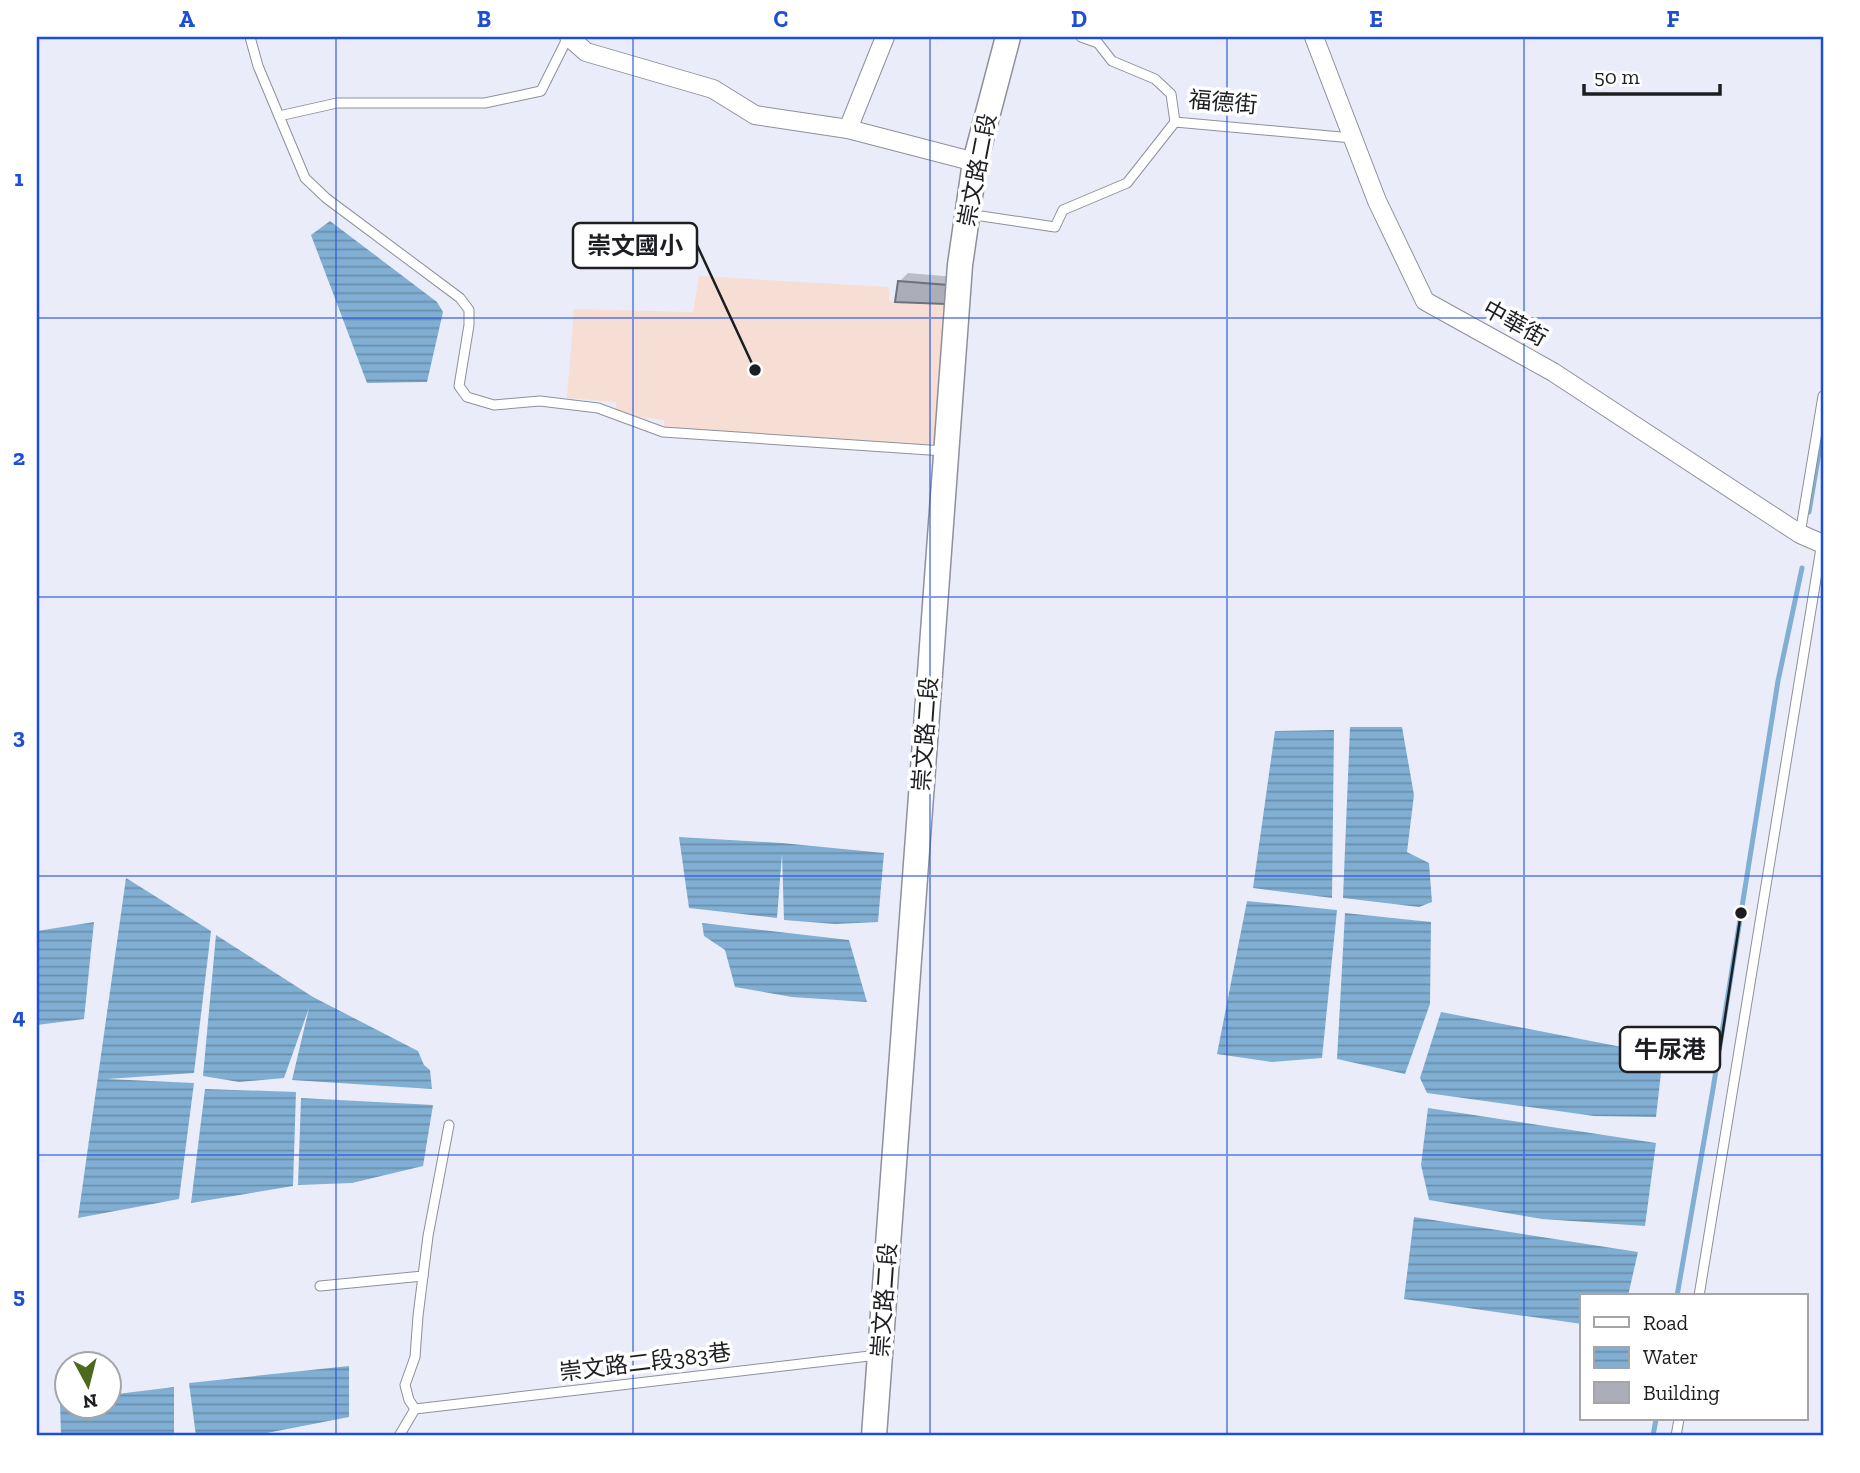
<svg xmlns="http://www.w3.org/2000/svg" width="1860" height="1473" viewBox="0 0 1860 1473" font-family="'Zilla Slab','Noto Sans TC',serif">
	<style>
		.education { fill: #f6ded4 }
		.water { fill: url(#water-rules) }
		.shadow { fill: #0003 }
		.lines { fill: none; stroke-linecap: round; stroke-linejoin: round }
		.stream { stroke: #81afd3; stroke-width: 5 }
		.building { fill: #abaeb9; stroke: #6f717c; stroke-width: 2 }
		.lane-casing { stroke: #8e909b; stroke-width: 11 }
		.street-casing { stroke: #8e909b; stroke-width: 20 }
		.secondary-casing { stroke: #8e909b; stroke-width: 27 }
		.lane { stroke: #fff; stroke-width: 9 }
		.street { stroke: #fff; stroke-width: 18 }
		.secondary { stroke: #fff; stroke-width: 24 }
		.grid { fill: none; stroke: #1d4ed8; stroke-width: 2; stroke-opacity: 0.55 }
		.labels { text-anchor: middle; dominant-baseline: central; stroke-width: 7; stroke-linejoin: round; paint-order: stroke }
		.street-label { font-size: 23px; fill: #1d1e22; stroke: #fff }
		.leader { fill: none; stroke: #1d1e22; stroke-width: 2.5 }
		.callout-dot { fill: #1d1e22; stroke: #fff; stroke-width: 2.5 }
		.callout { fill: #fff; stroke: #1d1e22; stroke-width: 2.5 }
		.callout-label { font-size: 24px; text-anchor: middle; font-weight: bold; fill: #1d1e22 }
		.neatline { fill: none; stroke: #1d4ed8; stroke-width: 2.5 }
		.grid-label { font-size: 23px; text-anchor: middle; font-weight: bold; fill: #1d4ed8 }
	</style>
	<defs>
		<pattern id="water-rules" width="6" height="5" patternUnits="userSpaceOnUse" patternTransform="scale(1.75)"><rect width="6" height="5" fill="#81afd3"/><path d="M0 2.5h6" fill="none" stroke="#698eab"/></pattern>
	</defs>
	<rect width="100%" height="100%" fill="#eaedf9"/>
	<polygon class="education" points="699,276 889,287 889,301 945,304 937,445 664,429 664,420 616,414 616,402 567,398 574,309 693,312"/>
	<g class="water">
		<polygon points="330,221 437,302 443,312 427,382 367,383 311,235"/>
		<polygon points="1350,727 1402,727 1414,795 1407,852 1429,863 1432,902 1419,907 1343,898"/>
		<polygon points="1334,730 1332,898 1253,888 1275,731"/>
		<polygon points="679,837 782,843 884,853 878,922 835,924 784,920 782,854 777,918 689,908"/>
		<polygon points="126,878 211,931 194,1073 107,1079 194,1083 179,1199 78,1218"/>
		<polygon points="1247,901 1337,910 1322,1058 1272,1062 1217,1054"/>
		<polygon points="1345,913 1431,922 1430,1004 1405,1074 1337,1059"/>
		<polygon points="94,922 84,1019 37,1025 37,931"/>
		<polygon points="702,923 849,940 867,1002 792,997 735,987 725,950 704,936"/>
		<polygon points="216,935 313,997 418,1051 424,1065 430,1070 432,1089 292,1080 309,1008 284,1078 239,1082 203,1076"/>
		<polygon points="1441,1012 1663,1055 1656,1117 1594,1116 1427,1093 1420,1078"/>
		<polygon points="205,1089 296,1092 293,1186 191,1203"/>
		<polygon points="301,1098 433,1105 423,1166 352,1183 298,1185"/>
		<polygon points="1428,1108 1656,1143 1645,1226 1542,1219 1429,1200 1421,1165"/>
		<polygon points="1414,1217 1638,1252 1628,1296 1582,1296 1582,1324 1404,1299"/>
		<polygon points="349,1366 349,1417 252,1436 196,1436 189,1383"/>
		<polygon points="174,1387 174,1436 61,1436 60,1402 66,1401 66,1406 108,1406 109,1395"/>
	</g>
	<polygon class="shadow" points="908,273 955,277 953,293 899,282"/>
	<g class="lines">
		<g class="stream">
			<polyline points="1809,512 1823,429"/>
			<polyline points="1677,1296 1713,1089 1778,681 1802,568"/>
			<polyline points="1653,1436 1656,1419"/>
		</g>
	</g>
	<polygon class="building" points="898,281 948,285 945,304 895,302"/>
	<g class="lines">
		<g class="lane-casing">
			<g id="lane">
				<polyline points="250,37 258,66 305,178 326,198 460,298 469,310 469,325 459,386 467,397 494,405 540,401 598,408 663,432 944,451"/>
				<polyline points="1081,37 1098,43 1112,61 1155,79 1171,94 1175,122"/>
				<polyline points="279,116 337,103 485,103 541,91 568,37"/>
				<polyline points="968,214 1055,227 1063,210 1127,183 1175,122 1352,138"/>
				<polyline points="1800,534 1823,396"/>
				<polyline points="320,1286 423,1276"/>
				<polyline points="1699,1296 1822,542"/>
				<polyline points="415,1409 878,1355"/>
				<polyline points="399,1436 415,1409 409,1400 405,1385 415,1357 418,1316 428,1236 449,1125"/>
				<polyline points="1676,1436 1679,1419"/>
			</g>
		</g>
		<g class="street-casing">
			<g id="street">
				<polyline points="569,37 586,52 713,89 755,115 848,129 975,162"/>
				<polyline points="1314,37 1377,201 1425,301 1553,372 1800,534 1823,544"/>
				<polyline points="848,129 885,37"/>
			</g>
		</g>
		<g class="secondary-casing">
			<polyline id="secondary" points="874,1436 960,265 975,162 1008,37"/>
		</g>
		<use href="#lane" class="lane"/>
		<use href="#street" class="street"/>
		<use href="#secondary" class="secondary"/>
	</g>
	<path class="grid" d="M336,37V1436M633,37V1436M930,37V1436M1227,37V1436M1524,37V1436M37,318H1823M37,597H1823M37,876H1823M37,1155H1823"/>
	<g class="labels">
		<g class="street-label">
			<text transform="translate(1223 102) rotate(5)">福德街</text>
			<text transform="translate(977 170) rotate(-79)">崇文路二段</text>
			<text transform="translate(1515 323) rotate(29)">中華街</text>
			<text transform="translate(925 734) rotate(-86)">崇文路二段</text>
			<text transform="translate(884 1300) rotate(-86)">崇文路二段</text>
			<text transform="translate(645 1362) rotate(-7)">崇文路二段383巷</text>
		</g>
	</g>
	<path class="leader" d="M755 370L697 245M1741 913L1720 1050"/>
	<g class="callout-dot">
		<circle cx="755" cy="370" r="7"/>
		<circle cx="1741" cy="913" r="7"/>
	</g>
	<g class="callout">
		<rect x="573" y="223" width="124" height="45" rx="7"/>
		<rect x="1620" y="1027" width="100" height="45" rx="7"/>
	</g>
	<g class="callout-label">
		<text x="635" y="254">崇文國小</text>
		<text x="1670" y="1058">牛尿港</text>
	</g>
	<rect width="1860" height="1473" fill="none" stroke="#ffffff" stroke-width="77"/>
	<rect x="1580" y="1294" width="228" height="126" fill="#ffffff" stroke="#a5a5a7" stroke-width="2"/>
	<rect x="1594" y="1317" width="35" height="10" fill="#ffffff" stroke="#a5a5a7" stroke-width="2"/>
	<text x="1643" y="1330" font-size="21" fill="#1d1e22">Road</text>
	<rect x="1594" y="1347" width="35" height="21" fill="url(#water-rules)" stroke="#a5a5a7" stroke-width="2"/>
	<text x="1643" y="1364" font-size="21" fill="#1d1e22">Water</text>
	<rect x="1594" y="1382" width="35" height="21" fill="#abaeb9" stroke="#a5a5a7" stroke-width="2"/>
	<text x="1643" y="1400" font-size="21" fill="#1d1e22">Building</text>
	<g transform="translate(88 1385) rotate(173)"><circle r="33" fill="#ffffff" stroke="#a5a5a7" stroke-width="2"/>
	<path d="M0-5L12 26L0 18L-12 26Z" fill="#4d691c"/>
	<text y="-10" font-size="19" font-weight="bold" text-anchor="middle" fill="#1d1e22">N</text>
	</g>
	<path d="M1584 84v10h136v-10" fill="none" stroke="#1d1e22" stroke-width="3.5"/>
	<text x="1594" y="84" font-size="21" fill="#1d1e22" stroke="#ffffff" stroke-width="5" paint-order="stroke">50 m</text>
	<rect x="38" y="38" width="1784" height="1396" class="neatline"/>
	<g class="grid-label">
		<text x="187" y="27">A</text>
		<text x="484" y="27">B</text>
		<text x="781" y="27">C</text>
		<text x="1079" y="27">D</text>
		<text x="1376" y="27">E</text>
		<text x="1673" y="27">F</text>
		<text x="19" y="186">1</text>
		<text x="19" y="465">2</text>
		<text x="19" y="744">3</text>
		<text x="19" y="1024">4</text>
		<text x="19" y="1303">5</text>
	</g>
</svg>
